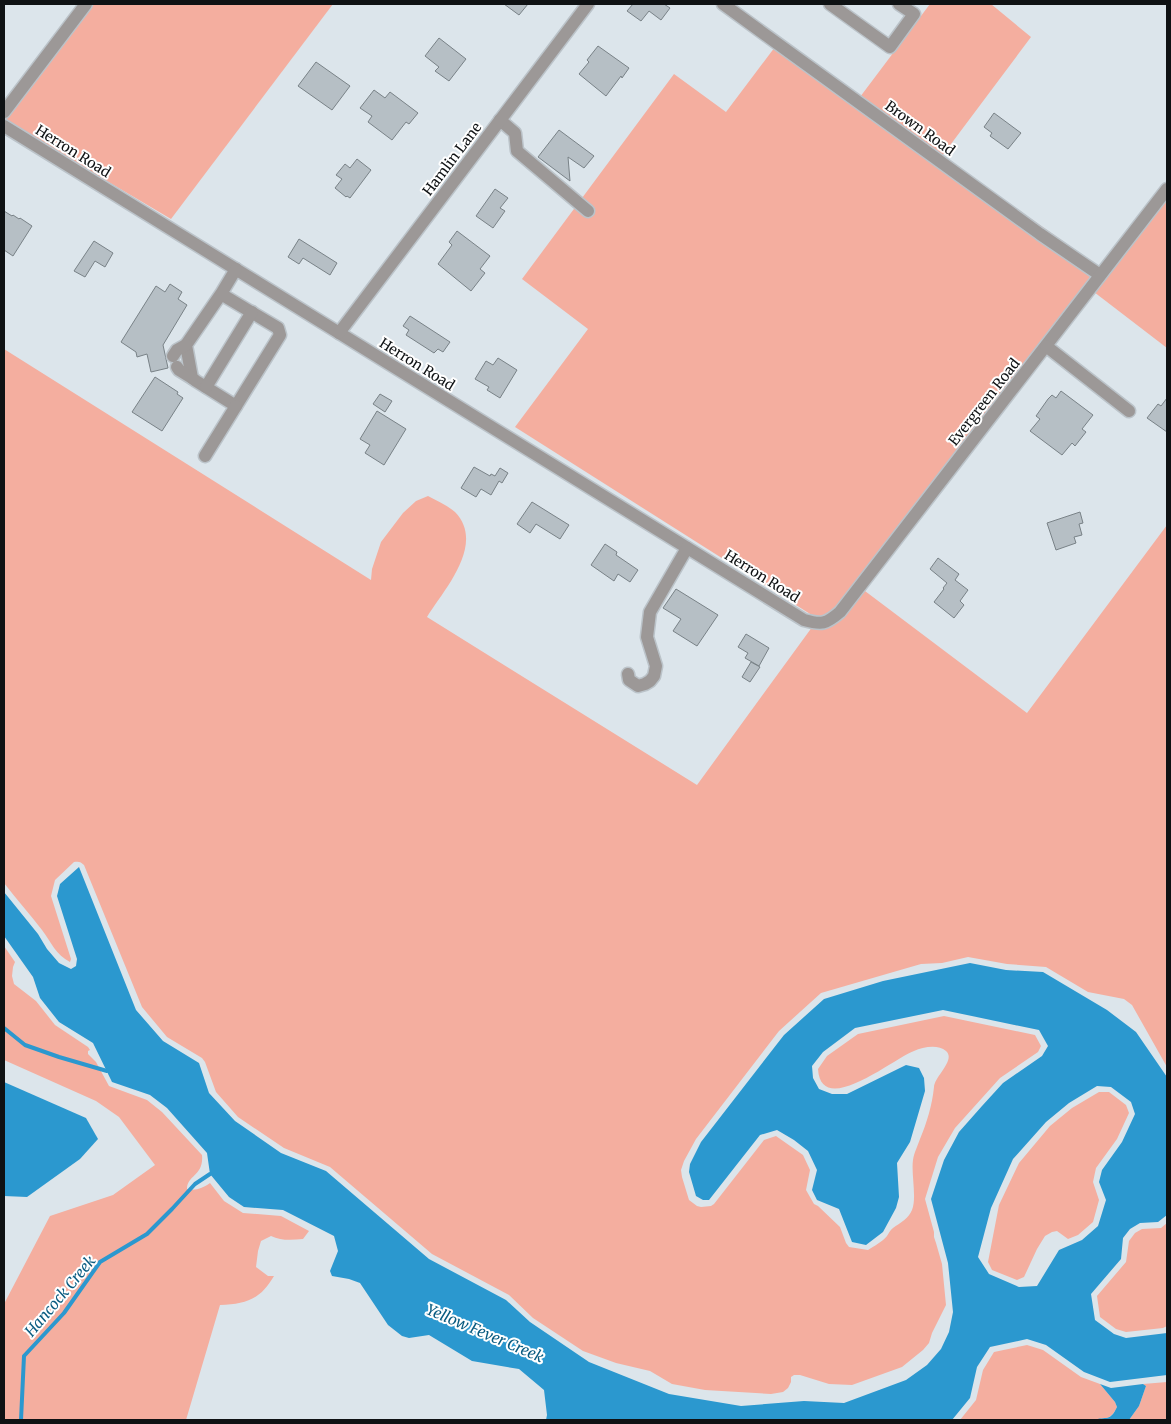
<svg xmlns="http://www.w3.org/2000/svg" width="1171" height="1424" viewBox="0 0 1171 1424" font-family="Merriweather,serif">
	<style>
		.green { fill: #f4ae9f }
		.water { fill: #2b98cf; fill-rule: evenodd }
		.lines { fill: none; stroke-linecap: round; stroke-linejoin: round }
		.stream { stroke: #2b98cf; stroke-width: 4 }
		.building { fill: #b6bfc5; stroke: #798287 }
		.minor-casing { stroke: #bbc3c9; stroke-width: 15 }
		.minor { stroke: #9c9897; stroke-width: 12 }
		.labels { text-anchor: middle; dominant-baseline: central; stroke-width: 4; stroke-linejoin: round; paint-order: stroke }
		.street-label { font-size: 14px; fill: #0f1214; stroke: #fff }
		.water-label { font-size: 15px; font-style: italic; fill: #0a5c81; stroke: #fff }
	</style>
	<rect width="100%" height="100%" fill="#dce5eb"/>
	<g class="green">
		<polygon points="81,4 333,4 171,219 4,120 4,103"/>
		<path d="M930,4H991L1031,37L942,156L1101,268L857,585L1027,713L1167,525V1067L1132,1005L1124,999L1088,992L1046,967L1007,964L968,957L942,963L921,964L821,993L779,1031L696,1139L684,1161L681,1170L682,1177L689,1200L697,1206L701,1207L711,1206L714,1204L764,1140L776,1136L803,1155L810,1170L806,1190L814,1204L818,1206L840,1227L846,1243L849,1247L868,1250C874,1246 882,1242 887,1236C889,1233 890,1230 893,1228C900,1223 909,1218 912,1210C917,1198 911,1174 913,1160C914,1153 918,1145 920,1139C927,1122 932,1106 934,1087C935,1076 956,1060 946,1051C938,1044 923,1047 914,1051C894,1058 821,1119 818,1069L827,1056L858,1034L944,1016L1035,1035L1041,1046L1038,1052L1000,1078L955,1128L938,1157L925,1199L934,1232V1237L936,1243L942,1264L946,1305L932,1333L929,1343L923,1350L902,1367L852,1385L829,1384L800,1375H794L791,1377V1382L788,1388L783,1392L771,1394L705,1390L672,1384L650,1371L616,1363L583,1351L533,1318L509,1295L432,1254L330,1167L284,1148L238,1117L216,1092L205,1062L202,1058L167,1037L142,1007L84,865C81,862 79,861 74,862L55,880L51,896L71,959L70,962C56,955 51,942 42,930C30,914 16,899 4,883V349L371,580L372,569L381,542L403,513L416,501L428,496C437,501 447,505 455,512C486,544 444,590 427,617L697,785L818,619L515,427L588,329L522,279L674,74L726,112L781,39L860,97Z"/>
		<polygon points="1167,197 1167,348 1094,292"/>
		<path d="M4,946L15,962L13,967L12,976L14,984L36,1001L55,1025L88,1047L90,1050L88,1051V1054L96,1062L109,1086L147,1100L162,1112L202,1155C204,1176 187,1175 187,1189C196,1191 203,1188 210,1183L224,1201L243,1213L281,1216L309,1231L303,1239C292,1240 281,1241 271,1236L261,1241L258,1251L256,1267L268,1276H274C260,1300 246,1304 220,1305L186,1420H4V1304L50,1216L113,1195L155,1165L119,1117L96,1101L4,1060Z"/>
		<polygon points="1099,1092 1109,1092 1126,1105 1129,1113 1117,1139 1096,1168 1093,1182 1099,1200 1093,1222 1078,1235 1068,1239 1057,1231 1052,1232 1045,1236 1037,1249 1024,1277 1017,1280 992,1270 988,1262 999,1205 1019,1163 1050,1126 1072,1108"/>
		<polygon points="1167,1223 1167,1326 1163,1328 1126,1332 1116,1329 1100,1317 1097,1296 1126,1262 1129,1241 1135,1233 1142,1229 1161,1228"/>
		<path d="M1027,1345L1043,1350L1081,1377L1100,1384L1115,1402L1117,1407C1110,1421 1107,1417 1093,1420H960L976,1400L983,1370L994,1352Z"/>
		<polygon points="1167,1382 1167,1420 1129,1420 1139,1406 1146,1386 1143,1384"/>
	</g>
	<g class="water">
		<path d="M79,867L136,1010L163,1041L199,1063L209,1093L235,1121L281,1153L326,1171L429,1259L506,1300L530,1322L589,1362L669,1394L741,1406L804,1401L844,1403L906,1380L927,1365L941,1349L949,1332L953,1312L948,1263L931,1199L944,1160L959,1132L982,1106L1003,1083L1042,1056L1048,1046L1039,1030L943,1010L855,1028L823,1052L812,1066L813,1078L819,1089L832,1094H847L906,1065L919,1068L924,1078L925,1091L910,1142L897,1163L899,1197L896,1208L883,1232L866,1245L852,1242L839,1209L817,1200L812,1190L817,1170L808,1151L794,1140L777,1130L760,1135L709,1200H703L696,1196L689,1172L690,1164L701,1142L784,1035L824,999L883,981L970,963L1006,970L1043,972L1107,1010L1136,1032L1167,1077V1215L1158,1222L1140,1223L1130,1229L1123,1238L1121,1259L1091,1294L1095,1320L1114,1334L1126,1338L1167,1333V1375L1110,1382L1084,1372L1046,1345L1027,1339L990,1347L977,1367L970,1398L952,1420H546L547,1415L544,1390L519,1369L472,1361L429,1335L409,1338L402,1336L388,1325L360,1283L349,1279L332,1276L330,1271L338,1251L334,1236L283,1210L244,1207L229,1197L210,1174L207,1153L167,1108L150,1095L112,1082L93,1043L59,1022L40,998L33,977L4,936V892L38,934L47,949L59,963L71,969L76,966L77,959L57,896L60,884ZM1097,1086L1111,1087L1131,1102L1135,1114L1122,1142L1102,1170L1099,1182L1106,1200L1098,1226L1082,1240L1059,1250L1037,1286L1019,1287L989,1274L978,1257L991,1208L1013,1159L1046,1122L1069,1103Z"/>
		<polygon points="4,1082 86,1118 98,1139 80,1159 27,1197 4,1196"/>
		<path d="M1100,1384L1111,1388L1143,1384L1146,1386L1139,1406L1129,1420H1093C1107,1416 1110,1422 1117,1407L1115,1402Z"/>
	</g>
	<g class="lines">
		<g class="stream">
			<polyline points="4,1028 25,1045 59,1057 107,1071"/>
			<polyline points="21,1420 24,1356 64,1313 100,1262 147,1234 172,1209 195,1184 210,1174"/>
		</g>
	</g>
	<g class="building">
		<polygon points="504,4 528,4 519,15"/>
		<polygon points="633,4 664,4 670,8 661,20 649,11 641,21 627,11"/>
		<polygon points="439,38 466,59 449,81 435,71 439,67 425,56"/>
		<polygon points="598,46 629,68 622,78 621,76 606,96 579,74 589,62 587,60"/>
		<polygon points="316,62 350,86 332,110 298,86"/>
		<polygon points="374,90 385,98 390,92 418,113 409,124 406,122 392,140 368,122 372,116 360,108"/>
		<polygon points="994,113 1021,133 1008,149 990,136 992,133 984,127"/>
		<polygon points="559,130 594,156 584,168 568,157 570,181 538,157"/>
		<polygon points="357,159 371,170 350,198 347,196 346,197 335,188 342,179 336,175 345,164 350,168"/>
		<polygon points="495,189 508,198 500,208 505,211 493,228 476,216"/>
		<polygon points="4,211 12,216 13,215 19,219 20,218 32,226 13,256 4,250"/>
		<polygon points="457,231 490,256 480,269 485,273 471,291 438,264 452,245 449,242"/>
		<polygon points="299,239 337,263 330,275 303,258 299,264 288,257"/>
		<polygon points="94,241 113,253 105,267 95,261 85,277 74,271"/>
		<polygon points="170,284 182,292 178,299 187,305 163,345 168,368 151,372 147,354 137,357 136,352 121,342 156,286 165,292"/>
		<polygon points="410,316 450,342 443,352 438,349 434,353 406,335 409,330 403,326"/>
		<polygon points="498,358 517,370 500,398 487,390 489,387 475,379 486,361 493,365"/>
		<polygon points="155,377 178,392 177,394 183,398 162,431 132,412"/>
		<polygon points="1061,391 1093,415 1082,429 1086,432 1075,446 1072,443 1062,455 1030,431 1040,419 1036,416 1048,399 1052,395 1056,398"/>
		<polygon points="380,394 392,401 385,412 373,404"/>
		<polygon points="1167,398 1167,432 1147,418 1158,404 1161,406"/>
		<polygon points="377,411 406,429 384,465 365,453 370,445 360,439"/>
		<polygon points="474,467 490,476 491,474 495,476 500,468 508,473 502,483 499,481 491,495 481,489 476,497 461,488"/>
		<polygon points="532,502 569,525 560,539 536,524 530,533 517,524"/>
		<polygon points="1080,512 1083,523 1079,524 1082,535 1074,537 1076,543 1056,550 1047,523"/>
		<polygon points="605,544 617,552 616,555 638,570 630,582 618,574 614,581 591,565"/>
		<polygon points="938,558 959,574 955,580 968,590 960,601 964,605 954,618 934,602 944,589 943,588 947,583 930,569"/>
		<polygon points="676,589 718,615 697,646 673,631 681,619 663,608"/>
		<polygon points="746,634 769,648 759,666 745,658 748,653 738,647"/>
		<polygon points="751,662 760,667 750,682 742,677"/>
	</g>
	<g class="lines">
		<g class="minor-casing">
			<g id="minor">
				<polyline points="723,4 1040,234 1100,275"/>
				<polyline points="830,4 890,47 914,14 899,4"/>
				<polyline points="4,112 86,4"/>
				<polyline points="500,120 515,133 517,151 588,211"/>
				<path d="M4,126L804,620C822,625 826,624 840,612L1167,189"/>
				<polyline points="221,294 278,328 280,335 236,406 196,381 192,378 186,345 221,294 236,269"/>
				<polyline points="339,333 588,4"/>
				<polyline points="1046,346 1129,411"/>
				<polyline points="173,356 177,350 186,345"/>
				<polyline points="177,367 179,370 192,378"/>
				<polyline points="206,387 252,312"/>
				<polyline points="205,456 236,406"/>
				<polyline points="628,674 629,680 638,686 645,684 650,681 654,676 656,666 647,637 650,612 687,548"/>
			</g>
		</g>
		<use href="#minor" class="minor"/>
	</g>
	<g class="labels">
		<g class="street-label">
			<text transform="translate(920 128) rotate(36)">Brown Road</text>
			<text transform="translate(73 151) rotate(32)">Herron Road</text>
			<text transform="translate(452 159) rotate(-53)">Hamlin Lane</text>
			<text transform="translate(417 364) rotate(32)">Herron Road</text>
			<text transform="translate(984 402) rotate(-52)">Evergreen Road</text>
			<text transform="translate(762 576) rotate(32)">Herron Road</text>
		</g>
		<g class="water-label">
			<text transform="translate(60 1296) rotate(-50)">Hancock Creek</text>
			<text transform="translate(485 1333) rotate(23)">Yellow Fever Creek</text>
		</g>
	</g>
	<rect width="1171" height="1424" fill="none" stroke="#0f1214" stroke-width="10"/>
</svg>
